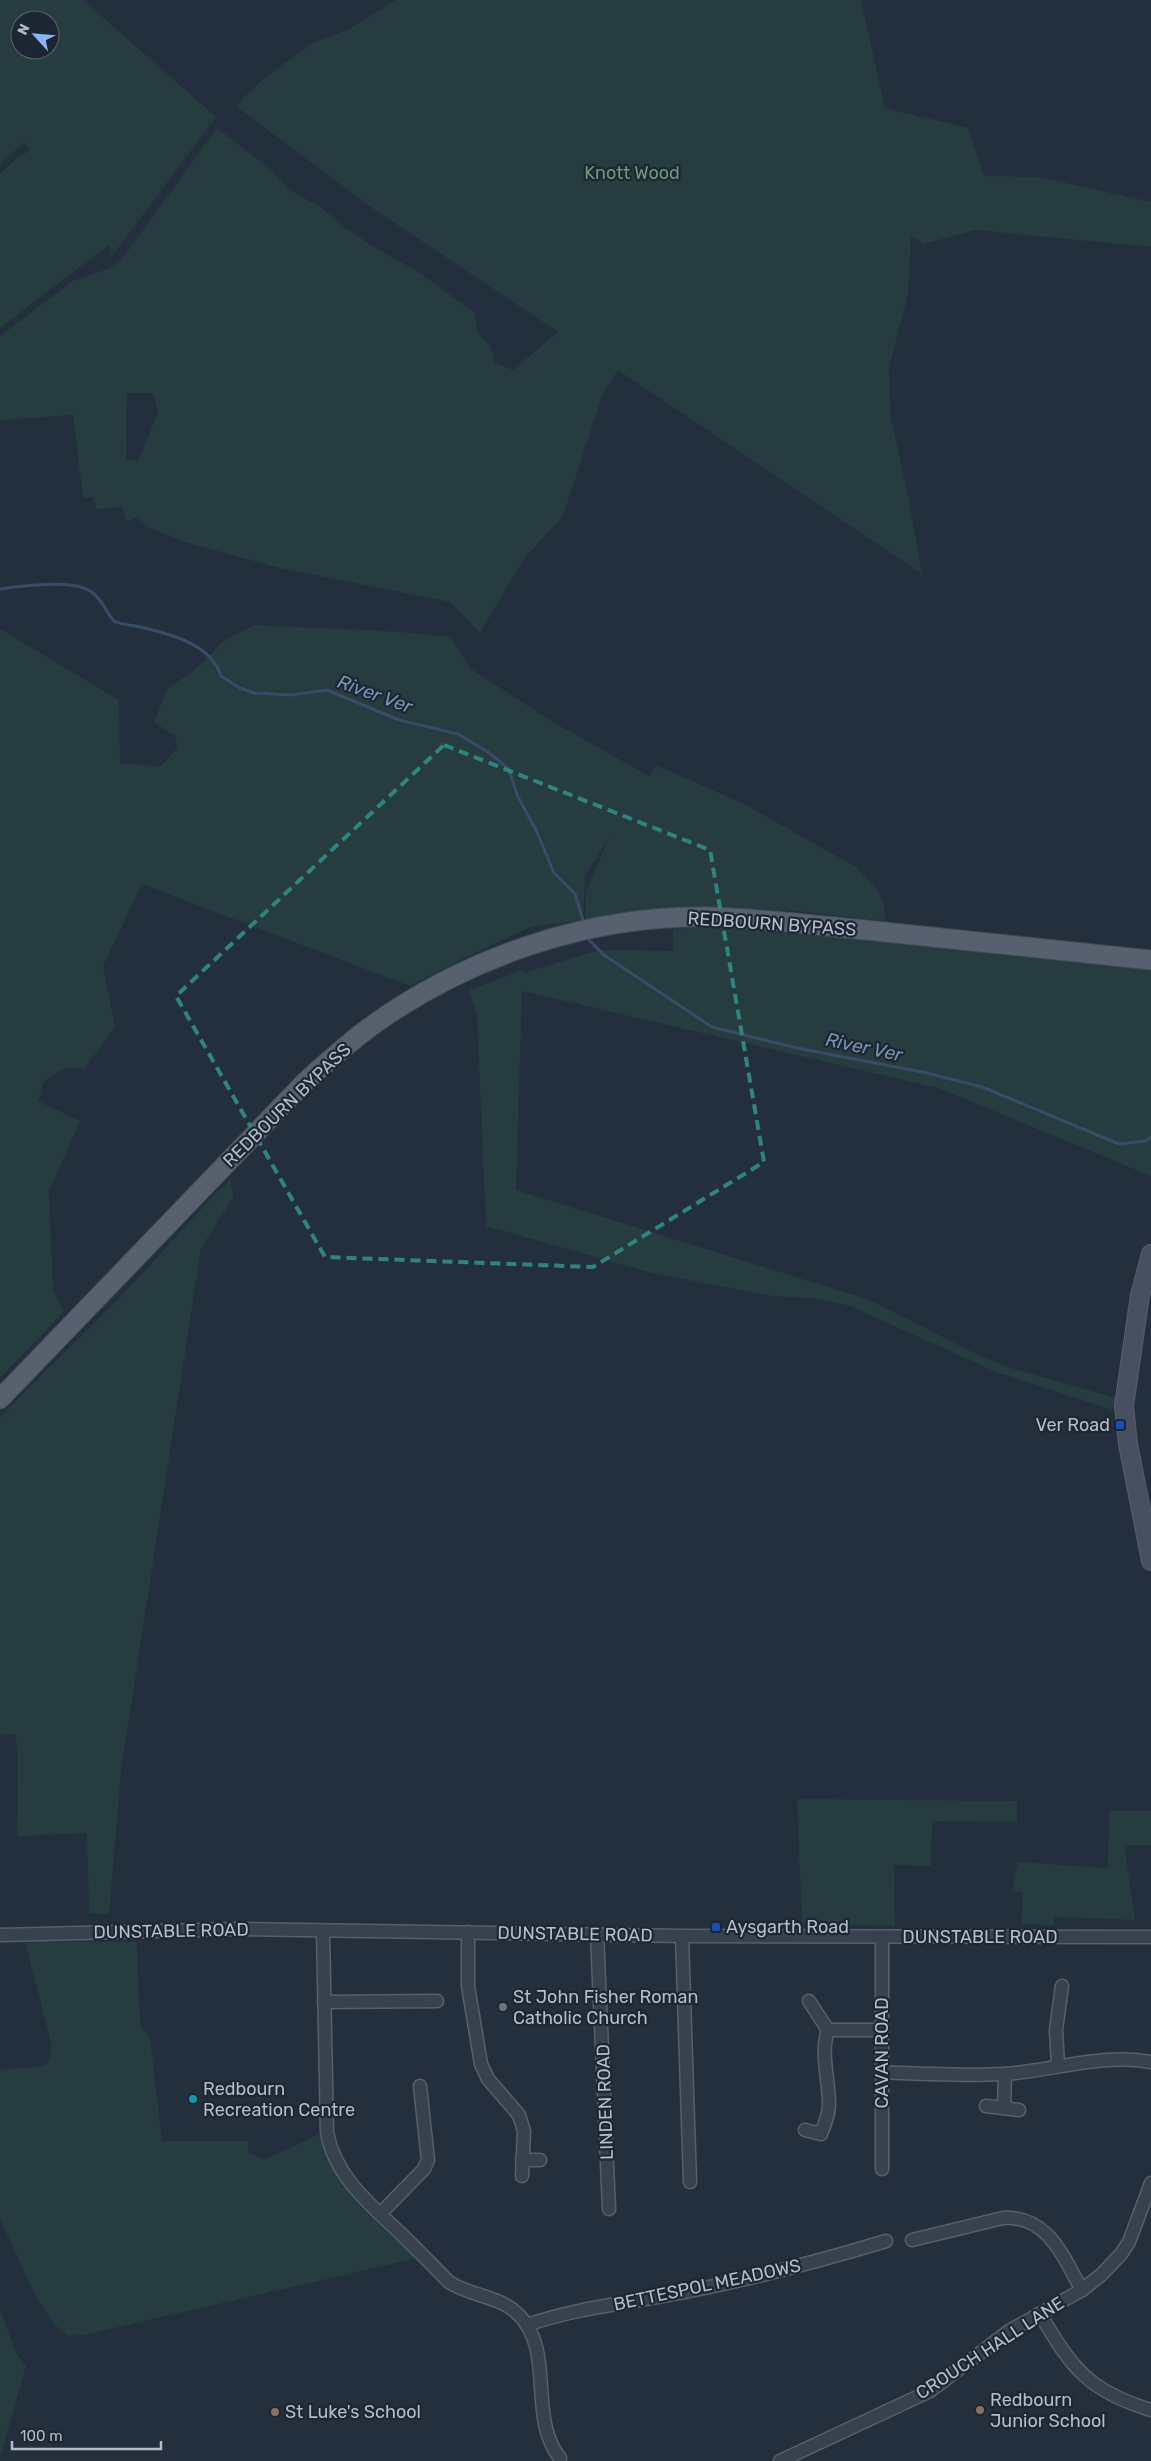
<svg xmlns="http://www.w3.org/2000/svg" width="1151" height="2461" viewBox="0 0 1151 2461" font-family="Rubik,sans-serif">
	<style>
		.green { fill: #263c3f; fill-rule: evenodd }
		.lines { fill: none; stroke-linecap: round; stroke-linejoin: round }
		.stream { stroke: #394c67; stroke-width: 3 }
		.street-casing { stroke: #565f6c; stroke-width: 15 }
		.secondary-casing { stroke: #565f6c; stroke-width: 20 }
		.primary-casing { stroke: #414a57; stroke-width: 21 }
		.street { stroke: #38414e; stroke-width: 12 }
		.secondary { stroke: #465061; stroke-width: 18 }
		.primary { stroke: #56606e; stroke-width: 19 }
		.marked { fill: none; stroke: #308480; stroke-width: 4; stroke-dasharray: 10 6; stroke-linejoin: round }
		.transit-dot { fill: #1a4fb4; stroke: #1d2633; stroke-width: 2 }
		.worship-dot { fill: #6b7280; stroke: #1d2633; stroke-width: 2 }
		.culture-dot { fill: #0f9aa8; stroke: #1d2633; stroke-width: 2 }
		.education-dot { fill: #8d6e63; stroke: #1d2633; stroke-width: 2 }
		.labels { text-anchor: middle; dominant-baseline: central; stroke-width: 4.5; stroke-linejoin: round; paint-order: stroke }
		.park-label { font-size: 18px; fill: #6b9a76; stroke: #1d2633 }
		.street-label { font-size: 18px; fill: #b4bcc9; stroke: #1d2633 }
		.poi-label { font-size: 18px; fill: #b4bcc9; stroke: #1d2633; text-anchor: start }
		.water-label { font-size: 19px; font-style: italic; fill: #7c92b1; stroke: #1d2633 }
	</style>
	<rect width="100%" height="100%" fill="#242f3e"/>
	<g class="green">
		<path d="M0,0H83L216,117L112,256L110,244L0,328V174L18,157L31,150L24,142L0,165ZM20,20H50V50H20Z"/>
		<path d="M396,0H861L885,108L968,128L984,176L1039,177L1151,202V247L976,230L924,244L911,236L908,294L889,369L891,418L908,496L922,574L618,370L603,393L563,516L523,560L480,633L450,602L279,568L185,542L149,528L137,517L127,522L122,507L96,509L93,497L83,498L73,415L0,420V336L73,281L113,267L122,259L217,128L261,162L291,191L322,208L344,227L374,247L417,271L475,313L478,334L490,345L495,363L513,370L558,332L368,205L237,107L242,99L263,79L312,43L349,29ZM127,393H153L158,413L138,461L126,459Z"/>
		<path d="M255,625C320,629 386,629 450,637L471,669L553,722L649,776L656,765L744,804L856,867L879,892L884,906L885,921L794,911L690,907L585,920L586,892L609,838L585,875L583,920L531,927L468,956L410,986L142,884L103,966L115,1027L85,1068H65L43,1082L38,1101L80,1121L49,1191L53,1290L64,1311L0,1378V629L119,700L120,763L160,767L177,748L175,736L154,722L168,688L195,670L225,640Z"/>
		<polygon points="716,926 846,933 1151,969 1151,1176 938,1088 522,991 516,1190 870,1300 976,1354 1011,1368 1116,1398 1112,1410 996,1372 850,1306 815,1298 772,1296 652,1273 486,1226 477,1016 469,990 523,970 524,973 598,950 673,951 673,929"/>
		<path d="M230,1180L234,1196L201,1248L121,1771L109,1914L89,1913L87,1833L17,1836L18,1754L15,1734L0,1736V1418C39,1375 83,1336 123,1294C160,1256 192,1216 230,1180Z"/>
		<polygon points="797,1799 1017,1801 1017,1822 932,1821 931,1866 894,1865 895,1926 802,1924"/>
		<polygon points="1109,1811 1151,1811 1151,1845 1124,1845 1135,1920 1054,1917 1053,1925 1021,1924 1023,1892 1012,1891 1018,1862 1108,1868"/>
		<path d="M25,1941L137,1942L140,2026L150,2037L162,2141H248V2152L264,2160L321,2133C330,2189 378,2224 418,2258L84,2335L68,2336L55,2325L36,2297L0,2219V2070L44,2066L49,2061L52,2046Z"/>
		<polygon points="0,2309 16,2353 26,2366 0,2458"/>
	</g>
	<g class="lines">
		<g class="stream">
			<path d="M0,589C22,586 75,578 93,593C103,601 106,612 114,621C121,625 132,625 141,627C170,634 211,644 221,676L240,688L254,693L290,695L327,690L399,720L458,734L488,752L508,768L518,797L536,830L554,873L575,894L583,920"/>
			<polyline points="588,939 604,955 712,1027 797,1048 927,1073 982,1087 1119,1144 1146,1141 1151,1137"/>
		</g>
		<g class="street-casing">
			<g id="street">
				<path d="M323,1931L327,2132C334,2174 368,2203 397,2230C415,2247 432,2265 449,2282C470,2296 500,2296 518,2314C556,2351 527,2417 560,2458"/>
				<polyline points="468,1932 468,1986 481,2064 488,2079 519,2115 524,2131 522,2176"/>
				<polyline points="0,1935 239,1929 682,1936 1151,1937"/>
				<polyline points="597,1935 609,2209"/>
				<polyline points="682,1936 690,2182"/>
				<polyline points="882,1937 882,2169"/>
				<polyline points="809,2001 828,2030"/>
				<polyline points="324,2002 437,2001"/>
				<polyline points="1058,2066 1056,2030 1062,1986"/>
				<path d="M882,2072C922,2074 963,2076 1004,2074C1053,2071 1101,2053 1151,2062"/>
				<polyline points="986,2106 1019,2110"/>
				<polyline points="1004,2108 1005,2074"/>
				<path d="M805,2130L821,2134C825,2124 829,2114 829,2104C829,2079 820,2053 828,2030H882"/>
				<polyline points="522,2160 540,2160"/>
				<polyline points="380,2214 424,2169 428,2160 420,2086"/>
				<path d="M912,2240L1003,2218C1048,2215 1063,2257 1082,2290"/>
				<path d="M1040,2314C1072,2368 1088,2391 1151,2410"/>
				<path d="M527,2325C581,2306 640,2302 695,2290C759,2277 823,2260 886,2241"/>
				<polyline points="780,2461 930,2391 1009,2331 1082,2290 1101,2275 1121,2254 1129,2242 1151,2183"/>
			</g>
		</g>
		<g class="secondary-casing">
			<polyline id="secondary" points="1151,1254 1140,1295 1124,1406 1128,1444 1151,1561"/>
		</g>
		<g class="primary-casing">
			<path id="primary" d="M0,1399L305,1082C326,1063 347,1044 370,1027C468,956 592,914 714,917C768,919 821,926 875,931C967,940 1059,950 1151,960"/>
		</g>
		<use href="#street" class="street"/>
		<use href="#secondary" class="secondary"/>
		<use href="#primary" class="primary"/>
	</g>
	<path class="marked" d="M444,745L710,850L764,1162L593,1267L325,1257L176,996Z"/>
	<g class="transit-dot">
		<rect x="1115" y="1420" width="10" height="10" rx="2.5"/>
		<rect x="711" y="1922" width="10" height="10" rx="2.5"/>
	</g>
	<circle class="worship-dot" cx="503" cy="2007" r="5"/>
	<circle class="culture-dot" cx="193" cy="2099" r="5"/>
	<g class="education-dot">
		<circle cx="980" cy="2410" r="5"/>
		<circle cx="275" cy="2412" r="5"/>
	</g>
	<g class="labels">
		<g class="park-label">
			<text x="632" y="173">Knott Wood</text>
		</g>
		<g class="street-label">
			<text transform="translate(772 924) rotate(4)">REDBOURN BYPASS</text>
			<text transform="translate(287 1105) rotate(-44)">REDBOURN BYPASS</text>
			<text transform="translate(171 1931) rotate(-1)">DUNSTABLE ROAD</text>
			<text transform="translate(575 1934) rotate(1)">DUNSTABLE ROAD</text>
			<text x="980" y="1937">DUNSTABLE ROAD</text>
			<text transform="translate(882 2053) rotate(-90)">CAVAN ROAD</text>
			<text transform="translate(605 2102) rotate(-92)">LINDEN ROAD</text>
			<text transform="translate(707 2285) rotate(-12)">BETTESPOL MEADOWS</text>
			<text transform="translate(990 2348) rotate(-33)">CROUCH HALL LANE</text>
		</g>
		<g class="poi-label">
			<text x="1110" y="1425" text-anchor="end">Ver Road</text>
			<text x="726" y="1927">Aysgarth Road</text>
			<text x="513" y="1997">St John Fisher Roman<tspan x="513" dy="21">Catholic Church</tspan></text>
			<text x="203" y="2089">Redbourn<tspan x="203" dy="21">Recreation Centre</tspan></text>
			<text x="990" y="2400">Redbourn<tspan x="990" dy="21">Junior School</tspan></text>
			<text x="285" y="2412">St Luke's School</text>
		</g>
		<g class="water-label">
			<text transform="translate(375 694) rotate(20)">River Ver</text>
			<text transform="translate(864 1047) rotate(12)">River Ver</text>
		</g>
	</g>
	<g transform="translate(35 35) rotate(296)"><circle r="24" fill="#1d2633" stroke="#59626f"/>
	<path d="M0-4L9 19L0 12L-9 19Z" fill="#8ab4f8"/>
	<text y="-8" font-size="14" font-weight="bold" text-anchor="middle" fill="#b4bcc9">N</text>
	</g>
	<path d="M12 2441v8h149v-8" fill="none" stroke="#b4bcc9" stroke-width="2.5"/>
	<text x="20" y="2441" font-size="15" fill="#b4bcc9" stroke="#1d2633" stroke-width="4" paint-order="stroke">100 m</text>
</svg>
